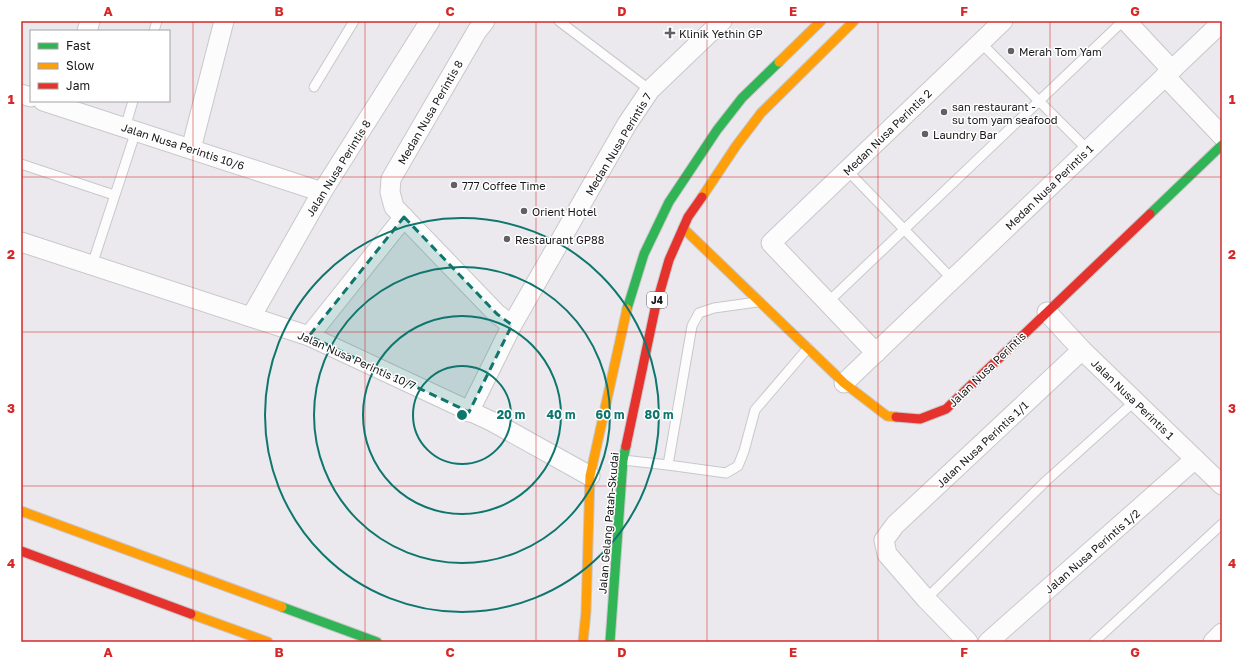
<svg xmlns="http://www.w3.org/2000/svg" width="1243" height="663" viewBox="0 0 1243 663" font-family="'Golos Text',sans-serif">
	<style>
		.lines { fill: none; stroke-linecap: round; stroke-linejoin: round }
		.lane-casing { stroke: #c8c7ca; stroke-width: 11 }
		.street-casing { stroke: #c8c7ca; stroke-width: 21 }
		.fast-casing { stroke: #c8c7ca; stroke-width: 11 }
		.slow-casing { stroke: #c8c7ca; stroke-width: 11 }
		.jam-casing { stroke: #c8c7ca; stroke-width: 11 }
		.lane { stroke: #fcfcfc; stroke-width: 9 }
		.street { stroke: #fcfcfc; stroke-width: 19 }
		.fast { stroke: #30b455; stroke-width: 9 }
		.slow { stroke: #ff9f0a; stroke-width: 9 }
		.jam { stroke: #e5322d; stroke-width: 9 }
		.marked { fill: #0f766e; fill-opacity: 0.2; stroke: #0f766e; stroke-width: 3; stroke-dasharray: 8 5; stroke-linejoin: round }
		.grid { fill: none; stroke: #d62828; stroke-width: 1; stroke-opacity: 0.55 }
		.ring { fill: none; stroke: #0f766e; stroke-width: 2 }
		.poi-dot { fill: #616064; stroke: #fff; stroke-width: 1.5 }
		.labels { text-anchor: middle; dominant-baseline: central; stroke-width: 3; stroke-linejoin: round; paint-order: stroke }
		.shield { fill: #fff; stroke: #5d5c5e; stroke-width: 1 }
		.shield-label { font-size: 10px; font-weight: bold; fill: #171619 }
		.poi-label { font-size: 11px; fill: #171619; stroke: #fff; text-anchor: start }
		.street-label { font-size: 11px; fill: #171619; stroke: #fff }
		.centre { fill: #0f766e; stroke: #fff; stroke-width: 2 }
		.ring-label { font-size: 12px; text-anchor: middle; font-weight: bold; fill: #0f766e; stroke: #fff; stroke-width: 3; stroke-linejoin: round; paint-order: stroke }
		.neatline { fill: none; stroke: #d62828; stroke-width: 1.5 }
		.grid-label { font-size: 13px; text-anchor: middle; font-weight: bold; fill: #d62828 }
	</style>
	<rect width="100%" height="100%" fill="#ebe9ee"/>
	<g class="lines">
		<g class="lane-casing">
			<g id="lane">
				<polyline points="559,21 650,90"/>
				<polyline points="154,31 157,21"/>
				<polyline points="980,42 1088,150"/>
				<polyline points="314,87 354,21"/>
				<polyline points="125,128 133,101"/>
				<polyline points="21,164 114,195"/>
				<polyline points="847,170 953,280"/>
				<polyline points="92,265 136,131"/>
				<polyline points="757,302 714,308 699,313 692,326 668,465 726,473 738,466 744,451 755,410 808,348"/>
				<polyline points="828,302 1123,21"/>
				<polyline points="623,460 668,465"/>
				<polyline points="926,599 1046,481 1135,401"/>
				<polyline points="1094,642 1222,524"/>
			</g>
		</g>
		<g class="street-casing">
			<g id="street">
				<polyline points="485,21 477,31 391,179 390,192 394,207 497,314 512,325"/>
				<polyline points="1126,21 1172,70"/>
				<polyline points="87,31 90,21"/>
				<polyline points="1165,76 1222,136"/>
				<polyline points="21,94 31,97"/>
				<polyline points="43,101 322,192"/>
				<polyline points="191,149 224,21"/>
				<polyline points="21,242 309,336 493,422 590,476"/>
				<polyline points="1047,312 1082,350 1222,485"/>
				<polyline points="251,317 322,192 430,21"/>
				<polyline points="309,336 404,217"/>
				<polyline points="876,353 771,243 1003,21"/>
				<polyline points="844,383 1222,22"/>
				<polyline points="469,412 512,325 627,124 650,90 722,21"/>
				<polyline points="968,642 926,599 887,554 884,540 895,525 1082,350"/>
				<polyline points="988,642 1195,459"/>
				<polyline points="1213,642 1222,633"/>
			</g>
		</g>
		<g class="fast-casing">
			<g id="fast">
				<polyline points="1150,214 1222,145"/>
				<polyline points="627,309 644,254 669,202 717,130 742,98 779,62"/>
				<polyline points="282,607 377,642"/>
				<polyline points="610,642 623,460 626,446"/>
			</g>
		</g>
		<g class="slow-casing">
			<g id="slow">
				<polyline points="779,62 821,21"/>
				<polyline points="702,197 736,146 761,113 854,21"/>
				<polyline points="683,228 844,383 887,416 896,417"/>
				<polyline points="21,511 282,607"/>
				<polyline points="191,614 268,642"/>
				<polyline points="583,642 586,612 590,476 627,309"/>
			</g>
		</g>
		<g class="jam-casing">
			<g id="jam">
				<polyline points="896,417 920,419 946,409 1150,214"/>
				<polyline points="626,446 655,309 669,260 688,217 702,197"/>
				<polyline points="21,551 191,614"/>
			</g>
		</g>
		<use href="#lane" class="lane"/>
		<use href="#street" class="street"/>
		<use href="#fast" class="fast"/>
		<use href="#slow" class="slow"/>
		<use href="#jam" class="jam"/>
	</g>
	<path class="marked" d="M404,217L497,314L512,325L469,412L309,336Z"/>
	<path class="grid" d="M193,21V642M365,21V642M536,21V642M707,21V642M878,21V642M1050,21V642M21,177H1222M21,332H1222M21,486H1222"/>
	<g class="ring">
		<circle cx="462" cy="415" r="49"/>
		<circle cx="462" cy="415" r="99"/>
		<circle cx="462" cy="415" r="148"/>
		<circle cx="462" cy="415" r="197"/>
	</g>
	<g class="poi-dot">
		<path d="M668 27h4v4h4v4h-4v4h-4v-4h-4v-4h4z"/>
		<circle cx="1011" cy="51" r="4"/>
		<circle cx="944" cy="112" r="4"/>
		<circle cx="925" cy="134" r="4"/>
		<circle cx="454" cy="185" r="4"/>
		<circle cx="524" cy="211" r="4"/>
		<circle cx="507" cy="239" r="4"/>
	</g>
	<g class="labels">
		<rect class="shield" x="647" y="292" width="20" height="16" rx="3"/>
		<g class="shield-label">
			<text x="657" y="300">J4</text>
		</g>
		<g class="poi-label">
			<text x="679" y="33">Klinik Yethin GP</text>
			<text x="1019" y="51">Merah Tom Yam</text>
			<text x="952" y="106">san restaurant -<tspan x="952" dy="13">su tom yam seafood</tspan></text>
			<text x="933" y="134">Laundry Bar</text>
			<text x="462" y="185">777 Coffee Time</text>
			<text x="532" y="211">Orient Hotel</text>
			<text x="515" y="239">Restaurant GP88</text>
		</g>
		<g class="street-label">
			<text transform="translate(430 112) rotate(-60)">Medan Nusa Perintis 8</text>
			<text transform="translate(887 132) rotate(-44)">Medan Nusa Perintis 2</text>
			<text transform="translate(618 144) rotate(-59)">Medan Nusa Perintis 7</text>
			<text transform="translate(183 146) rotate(18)">Jalan Nusa Perintis 10/6</text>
			<text transform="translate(338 168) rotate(-58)">Jalan Nusa Perintis 8</text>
			<text transform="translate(1049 187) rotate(-44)">Medan Nusa Perintis 1</text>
			<text transform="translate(357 360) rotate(24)">Jalan Nusa Perintis 10/7</text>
			<text transform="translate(987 369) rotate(-44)">Jalan Nusa Perintis</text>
			<text transform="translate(1133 399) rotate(44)">Jalan Nusa Perintis 1</text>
			<text transform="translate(982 444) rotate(-43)">Jalan Nusa Perintis 1/1</text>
			<text transform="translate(608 523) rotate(-85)">Jalan Gelang Patah-Skudai</text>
			<text transform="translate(1092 551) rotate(-41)">Jalan Nusa Perintis 1/2</text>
		</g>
	</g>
	<circle cx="462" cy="415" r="6" class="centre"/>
	<g class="ring-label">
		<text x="511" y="419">20 m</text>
		<text x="561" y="419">40 m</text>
		<text x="610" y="419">60 m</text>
		<text x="659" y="419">80 m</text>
	</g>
	<rect width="1243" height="663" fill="none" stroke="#ffffff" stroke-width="44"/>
	<rect x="30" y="30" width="140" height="72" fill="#ffffff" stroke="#a2a2a3"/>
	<rect x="38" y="43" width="20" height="6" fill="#30b455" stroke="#a2a2a3"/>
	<text x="66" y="50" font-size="12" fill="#171619">Fast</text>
	<rect x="38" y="63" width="20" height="6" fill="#ff9f0a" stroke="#a2a2a3"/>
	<text x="66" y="70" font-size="12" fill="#171619">Slow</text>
	<rect x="38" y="83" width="20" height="6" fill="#e5322d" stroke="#a2a2a3"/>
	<text x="66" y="90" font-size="12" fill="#171619">Jam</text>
	<rect x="22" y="22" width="1199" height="619" class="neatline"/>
	<g class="grid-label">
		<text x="108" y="16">A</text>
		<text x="279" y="16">B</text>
		<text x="450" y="16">C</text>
		<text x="622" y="16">D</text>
		<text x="793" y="16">E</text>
		<text x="964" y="16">F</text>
		<text x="1135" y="16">G</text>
		<text x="11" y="104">1</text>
		<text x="1232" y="104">1</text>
		<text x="11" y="259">2</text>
		<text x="1232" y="259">2</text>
		<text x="11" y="413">3</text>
		<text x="1232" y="413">3</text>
		<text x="11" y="568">4</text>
		<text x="1232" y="568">4</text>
		<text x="108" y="657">A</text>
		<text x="279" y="657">B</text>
		<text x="450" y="657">C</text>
		<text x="622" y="657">D</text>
		<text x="793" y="657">E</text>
		<text x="964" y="657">F</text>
		<text x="1135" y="657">G</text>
	</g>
</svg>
